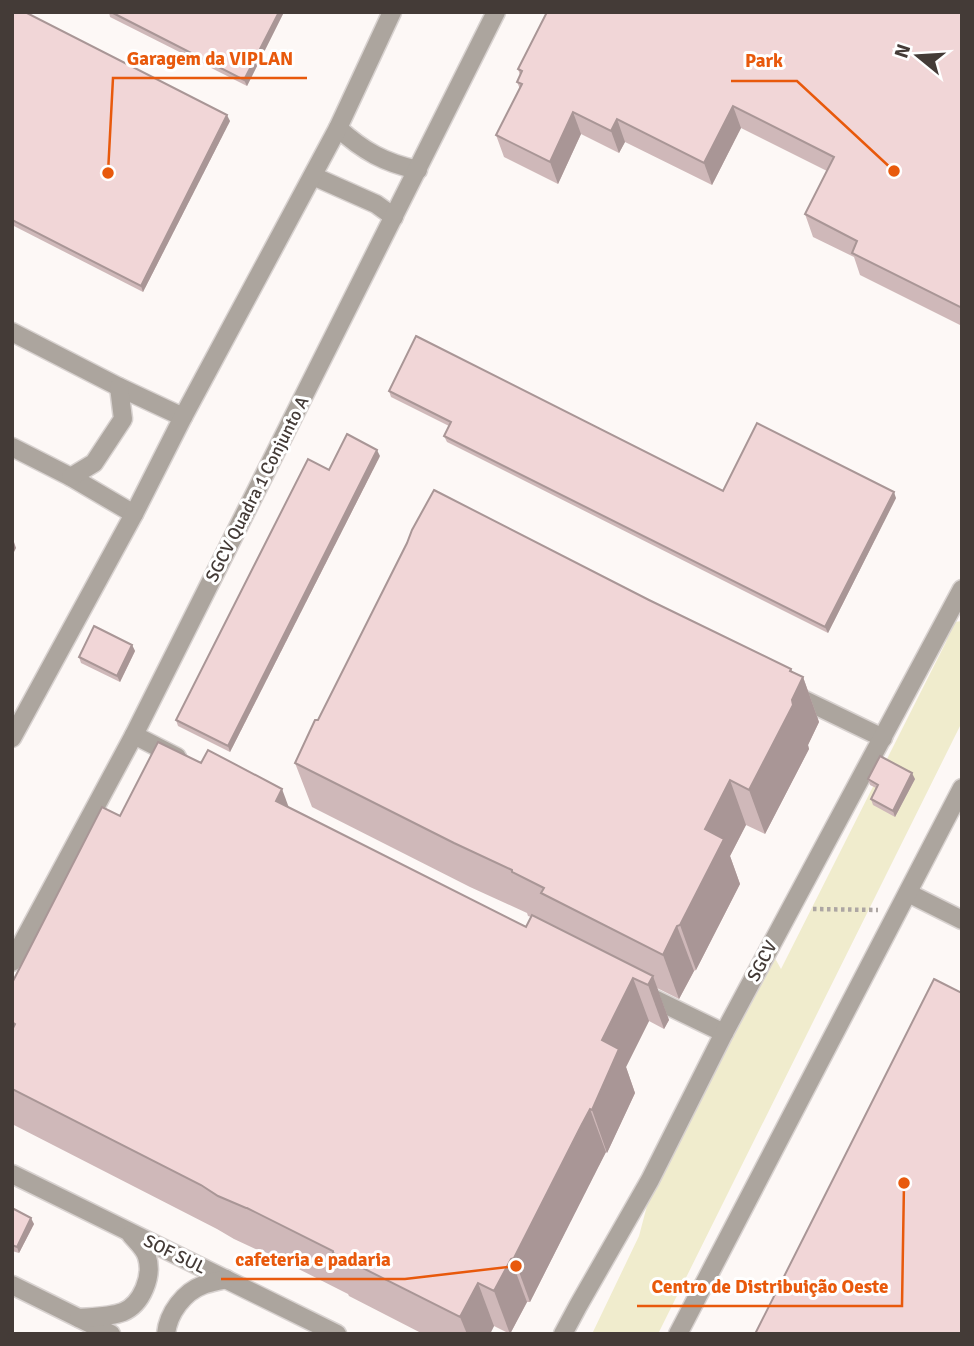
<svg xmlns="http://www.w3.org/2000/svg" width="974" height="1346" viewBox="0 0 974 1346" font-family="Signika,sans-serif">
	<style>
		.green { fill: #f0eccd }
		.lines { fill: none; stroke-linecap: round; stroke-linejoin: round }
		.minor-casing { stroke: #d8d2d0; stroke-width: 21 }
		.path { stroke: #ada6a3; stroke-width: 4.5; stroke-dasharray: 3.5 3.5; stroke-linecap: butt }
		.minor { stroke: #aca59e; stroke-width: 18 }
		.wall { fill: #cfb8b9 }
		.shaded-wall { fill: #a99696 }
		.building { fill: #f1d6d7; stroke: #a99696; stroke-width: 2 }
		.labels { text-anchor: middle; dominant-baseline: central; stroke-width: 6; stroke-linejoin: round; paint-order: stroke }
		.street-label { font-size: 18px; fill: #443b37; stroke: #fff }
		.leader { fill: none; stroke: #e8590c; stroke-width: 2.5 }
		.callout-dot { fill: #e8590c; stroke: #fff; stroke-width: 2.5 }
		.callout-label { font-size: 19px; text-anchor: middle; font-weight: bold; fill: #e8590c; stroke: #fff; stroke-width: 6; stroke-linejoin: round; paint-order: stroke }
	</style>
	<rect width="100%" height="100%" fill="#fdf8f6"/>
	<polygon class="green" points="962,621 962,722 658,1334 592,1334 639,1236 653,1183 771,951 781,969 946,642 950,629 954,622"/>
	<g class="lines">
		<g class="minor-casing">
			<g id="minor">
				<path d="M338,128C363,151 385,163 418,170"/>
				<polyline points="313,176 376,204 394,217"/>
				<polyline points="12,332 119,387 183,417"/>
				<polyline points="12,447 71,477 134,514"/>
				<polyline points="71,477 94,463 123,419 119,387"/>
				<polyline points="792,694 883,738"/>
				<polyline points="134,735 177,757"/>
				<polyline points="12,738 134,514 183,417 338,128 392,12"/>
				<polyline points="908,893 962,920"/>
				<polyline points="12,962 134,735 496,12"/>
				<polyline points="642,993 724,1033"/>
				<polyline points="12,1174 337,1334"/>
				<polyline points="12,1285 111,1334"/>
				<path d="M79,1318C93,1317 110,1317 123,1312C142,1304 153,1276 147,1257C145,1249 137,1242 131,1235"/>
				<path d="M166,1334C168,1313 184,1292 203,1285C211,1282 219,1281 226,1279"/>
				<polyline points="563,1334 578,1306 650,1180 724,1033 962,589"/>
				<polyline points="678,1334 962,788"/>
			</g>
		</g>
		<polyline class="path" points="813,909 878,910"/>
		<use href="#minor" class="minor"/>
	</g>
	<g class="wall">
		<polygon points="12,12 230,121 143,292 12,225"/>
		<polygon points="109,12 284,12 247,86 110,17"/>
		<polygon points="962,12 962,326 860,275 854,257 813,237 805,214 827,171 741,128 712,185 625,142 619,153 581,134 558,184 504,157 496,135 520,89 517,82 520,75 518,69"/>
		<polygon points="389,391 723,491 896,498 828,633 447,442 444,436 449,426 391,397"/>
		<polygon points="380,456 230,752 178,726 176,720"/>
		<polygon points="649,600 803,677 819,722 808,745 809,749 765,834 746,825 730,856 740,884 696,970 694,971 679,999 657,988 669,1020 664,1029 649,1021 626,1067 635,1093 607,1153 606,1152 597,1169 530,1302 527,1302 510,1334 494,1326 490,1334 423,1334 349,1296 348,1294 263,1251 262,1252 234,1239 217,1229 12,1124 12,983 120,816 289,808 526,927 531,917 528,916 527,913 470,887 312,807 295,763 318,720"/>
		<polygon points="132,645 135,651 120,682 81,663 79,657"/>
		<polygon points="868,779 915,779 895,817 873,805 871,799 876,788 870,785"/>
		<polygon points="12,1208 34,1224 19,1253 12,1251"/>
	</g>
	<g class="shaded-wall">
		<polygon points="279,12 284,12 247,86 244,80"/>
		<polygon points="733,106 741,128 712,185 704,163"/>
		<polygon points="573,112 581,134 558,184 550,162"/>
		<polygon points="227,115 230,121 143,292 141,286"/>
		<polygon points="617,119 625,142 619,153 611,131"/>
		<polygon points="377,450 380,456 230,752 228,746"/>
		<polygon points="894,492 896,498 828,633 825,627"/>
		<polygon points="14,542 16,548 12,556 12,545"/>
		<polygon points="132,645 135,651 120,682 117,676"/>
		<polygon points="791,669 798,688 803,677 819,722 808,745 809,749 765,834 749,790"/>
		<polygon points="912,773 915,779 895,817 893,811"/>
		<polygon points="730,780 746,825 730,856 740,884 696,970 680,925 705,829"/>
		<polygon points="282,789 298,832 276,801"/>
		<polygon points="677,926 694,971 679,999 663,955"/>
		<polygon points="653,976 669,1020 664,1029 648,985"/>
		<polygon points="633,978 649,1021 626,1067 635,1093 607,1153 592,1110 602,1040"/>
		<polygon points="590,1109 606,1152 530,1302 514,1258"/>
		<polygon points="31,1218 34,1224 19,1253 17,1247"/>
		<polygon points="511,1259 527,1302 510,1334 494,1291"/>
		<polygon points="478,1283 494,1326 490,1334 467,1334 460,1317"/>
	</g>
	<g class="building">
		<polygon points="12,12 25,12 227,115 141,286 12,220"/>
		<polygon points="111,12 279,12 244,80"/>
		<polygon points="547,12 962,12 962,308 852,253 857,241 805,214 834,157 733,106 704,163 617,119 611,131 573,112 550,162 496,135 522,84 517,82 522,71 518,69"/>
		<polygon points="416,336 723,491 757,423 894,492 825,627 444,436 451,422 389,391"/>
		<polygon points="347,434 377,450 228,746 176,720 308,459 329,470"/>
		<polygon points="434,490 649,600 791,669 790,671 803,677 792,700 793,705 749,790 730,780 705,829 724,839 680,925 677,926 663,955 541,893 544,888 512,872 512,870 454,843 295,763 315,720 318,720 407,543 412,530"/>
		<polygon points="94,626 132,645 117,676 79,657"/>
		<polygon points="158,742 201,763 208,750 282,789 276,801 306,816 526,927 532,915 653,976 648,985 633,978 602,1040 619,1049 592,1110 590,1109 581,1126 514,1258 511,1259 494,1291 478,1283 460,1317 333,1253 333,1251 247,1208 246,1208 218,1196 201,1185 12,1089 12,1030 15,1024 12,1022 12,983 102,807 120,816"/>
		<polygon points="880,756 912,773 893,811 871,799 878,785 868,779"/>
		<polygon points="934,979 962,993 962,1334 755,1334"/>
		<polygon points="12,1208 31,1218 17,1247 12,1245"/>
	</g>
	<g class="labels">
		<g class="street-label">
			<text transform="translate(257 489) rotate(-63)">SGCV Quadra 1 Conjunto A</text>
			<text transform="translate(762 961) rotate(-62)">SGCV</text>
			<text transform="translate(175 1254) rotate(26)">SOF SUL</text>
		</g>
	</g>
	<path class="leader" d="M108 173L113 78H307M894 171L797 81H731M516 1266L405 1279H221M904 1183L902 1306H637"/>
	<g class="callout-dot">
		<circle cx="108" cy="173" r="7"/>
		<circle cx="894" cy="171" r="7"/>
		<circle cx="516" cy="1266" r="7"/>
		<circle cx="904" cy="1183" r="7"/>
	</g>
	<g class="callout-label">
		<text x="210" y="65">Garagem da VIPLAN</text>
		<text x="764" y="67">Park</text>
		<text x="313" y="1266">cafeteria e padaria</text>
		<text x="770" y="1293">Centro de Distribuição Oeste</text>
	</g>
	<rect width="974" height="1346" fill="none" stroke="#443b37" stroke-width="28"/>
	<g transform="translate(918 56) rotate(288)" stroke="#ffffff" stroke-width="5" paint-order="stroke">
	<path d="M0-5L12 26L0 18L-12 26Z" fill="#443b37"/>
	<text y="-10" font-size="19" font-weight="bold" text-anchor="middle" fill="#443b37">N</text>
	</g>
</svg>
